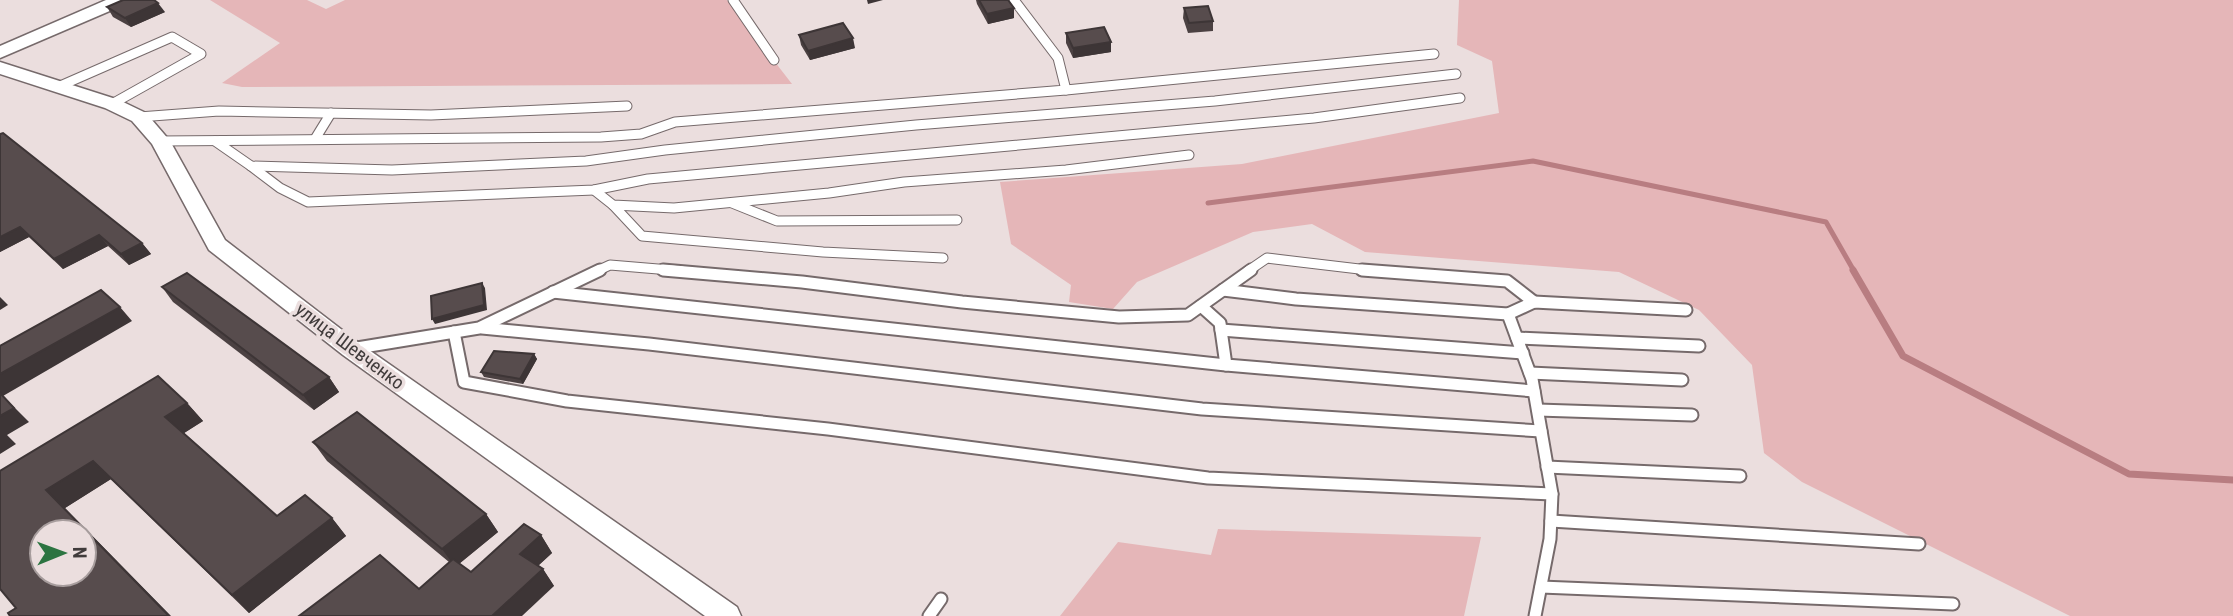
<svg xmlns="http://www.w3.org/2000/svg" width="2233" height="616" viewBox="0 0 2233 616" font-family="'Roboto Condensed',sans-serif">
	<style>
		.green { fill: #e5b6b8 }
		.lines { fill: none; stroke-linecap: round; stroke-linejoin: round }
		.stream-far1 { stroke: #b87d81; stroke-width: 5 }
		.stream { stroke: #b87d81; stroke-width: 7 }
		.service-far1-casing { stroke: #766a6b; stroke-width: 11 }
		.service-casing { stroke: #766a6b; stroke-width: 15 }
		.minor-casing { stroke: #766a6b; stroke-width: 3 }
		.service-far1 { stroke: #fff; stroke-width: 9 }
		.service { stroke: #fff; stroke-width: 11 }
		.minor { fill: #fff; fill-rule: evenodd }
		.wall { fill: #4b4142 }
		.shaded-wall { fill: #3d3536 }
		.building { fill: #574c4d; stroke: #3d3536; stroke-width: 2; fill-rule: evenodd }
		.labels { text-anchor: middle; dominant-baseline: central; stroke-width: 7; stroke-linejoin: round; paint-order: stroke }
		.street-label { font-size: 19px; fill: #403b3b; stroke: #ebdede }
	</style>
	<rect width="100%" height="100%" fill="#ebdede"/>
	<g class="green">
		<polygon points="210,0 307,0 326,9 345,0 727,0 792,84 242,87 222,83 280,43"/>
		<polygon points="1459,0 2233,0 2233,616 2070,616 1802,482 1764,453 1752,365 1699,310 1619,272 1365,252 1312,224 1253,232 1137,282 1113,309 1069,302 1071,285 1011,244 1000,182 1242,164 1499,113 1492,61 1457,45"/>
		<polygon points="1218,529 1481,537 1464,616 1060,616 1118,542 1211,555"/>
	</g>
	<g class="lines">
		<polyline class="stream-far1" points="1208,203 1533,161 1826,222 1854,271"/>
		<polyline class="stream" points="1853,270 1903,356 2129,474 2233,480"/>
		<g class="service-far1-casing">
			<g id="service-far1">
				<polyline points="733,0 774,60"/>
				<polyline points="60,86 172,37 201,54 112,104"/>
				<polyline points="1066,90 1434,54"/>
				<polyline points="139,117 219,111 431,115 627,106"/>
				<polyline points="315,139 331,113"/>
				<polyline points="160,141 601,137 641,134 675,122 1066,90 1058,58 1014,0"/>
				<polyline points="215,141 251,166 392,170 586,161 665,150 916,125 1215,101 1456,74"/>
				<polyline points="251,166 280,188 308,202 594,190 648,179 1314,118 1460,98"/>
				<polyline points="594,190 613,205 674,208 829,193 904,182 1066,170 1189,155"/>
				<polyline points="732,203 777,221 957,220"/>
				<polyline points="613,205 642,236 823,252 943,258"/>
				<polyline points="597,271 610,265 682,271"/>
				<polyline points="1248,271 1267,258 1376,271"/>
			</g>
		</g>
		<g class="service-casing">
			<g id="service">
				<polyline points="663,270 802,282 962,302 1119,317 1188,315 1251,270"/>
				<polyline points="1362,270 1507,281 1534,302"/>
				<polyline points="1223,290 1296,299 1508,314 1534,302 1686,310"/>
				<polyline points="553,292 1226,365"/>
				<polyline points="1201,306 1220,323 1226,365 1534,391"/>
				<polyline points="1508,314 1532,379 1552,494 1550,539 1535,616"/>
				<polyline points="482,328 649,344 1202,409 1541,431"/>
				<polyline points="1221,330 1523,353"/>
				<polyline points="454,332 464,382 567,401 828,429 1208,478 1552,494"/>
				<polyline points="1517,338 1699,346"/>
				<polyline points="351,349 479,328 600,270"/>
				<polyline points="1530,373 1682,380"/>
				<polyline points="1538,410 1692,415"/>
				<polyline points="1547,467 1740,476"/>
				<polyline points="1551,521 1919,544"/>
				<polyline points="1541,587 1953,604"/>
				<polyline points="929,616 941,599"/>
			</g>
		</g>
		<g class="minor-casing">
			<g id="minor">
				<polygon points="106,0 129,0 126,4 0,58 0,46"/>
				<polygon points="0,62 119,100 146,113 170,141 225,240 359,343 737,607 741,616 705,616 343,355 209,250 152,144 132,121 105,108 0,74"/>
			</g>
		</g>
		<use href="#service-far1" class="service-far1"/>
		<use href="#service" class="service"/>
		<use href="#minor" class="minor"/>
	</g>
	<g class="wall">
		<polygon points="976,0 1008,0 1014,18 988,24 977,4"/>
		<polygon points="107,7 165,12 131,27 113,17"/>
		<polygon points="1184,8 1213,21 1213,31 1188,33 1183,18"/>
		<polygon points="1066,33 1111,42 1111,52 1073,58 1066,43"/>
		<polygon points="799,35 855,48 810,60 801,45"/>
		<polygon points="0,134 142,243 151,254 129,265 108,246 63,269 29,237 0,252"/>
		<polygon points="162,287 329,377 339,392 314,410 173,302"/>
		<polygon points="534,354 537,359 523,384 484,377 481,372"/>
		<polygon points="187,403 203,421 184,433 277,516 332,518 346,536 249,613 111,479 65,508 16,608 0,471"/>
		<polygon points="313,442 486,514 498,532 459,564 471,572 541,535 552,553 538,566 543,569 554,586 299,616 419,589 449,562 327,461"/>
	</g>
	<g class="shaded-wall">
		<polygon points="867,0 883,0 868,4"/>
		<polygon points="158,3 165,12 131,27 125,18"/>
		<polygon points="1014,8 1014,18 988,24 987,14"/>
		<polygon points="853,38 855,48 810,60 808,51"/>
		<polygon points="1111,42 1111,52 1073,58 1073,48"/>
		<polygon points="20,227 29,237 0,252 0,237"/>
		<polygon points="99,235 108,246 63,269 54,259"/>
		<polygon points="142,243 151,254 129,265 121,254"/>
		<polygon points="482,283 485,288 487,310 435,324 432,319"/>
		<polygon points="0,297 8,305 0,310"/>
		<polygon points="120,307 132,321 3,396 29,422 7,435 16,444 0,454 0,374"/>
		<polygon points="534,354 537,359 523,384 520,379"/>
		<polygon points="329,377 339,392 314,410 303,395"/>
		<polygon points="187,403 203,421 181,435 165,417"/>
		<polygon points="93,461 111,479 65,508 171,616 169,616 46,490"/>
		<polygon points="486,514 498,532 455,567 442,549"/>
		<polygon points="332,518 346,536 249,613 232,595"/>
		<polygon points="541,535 552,553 531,572 520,554"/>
		<polygon points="543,569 554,586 522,616 492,616"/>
	</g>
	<g class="building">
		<polygon points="123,0 154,0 158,3 125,18 107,7"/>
		<polygon points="979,0 1008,0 1014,8 987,14"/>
		<polygon points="1208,6 1213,21 1189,23 1184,8"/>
		<polygon points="843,23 853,38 808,51 799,35"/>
		<polygon points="1104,27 1111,42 1073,48 1066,33"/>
		<polygon points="3,133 142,243 121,254 99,235 54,259 20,227 0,237 0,134"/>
		<polygon points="187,273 329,377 303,395 162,287"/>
		<polygon points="482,283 484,305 432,319 431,296"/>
		<polygon points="101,290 120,307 0,374 0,346"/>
		<polygon points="494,351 534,354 520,379 481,372"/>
		<path d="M158,376L187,403L165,417L277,516L305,495L332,518L232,595L93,461L46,490L169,616H10L8,613L16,608L0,589V471ZM42,532H84V574H42Z"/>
		<polygon points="0,393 14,408 0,416"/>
		<polygon points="357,412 486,514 442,549 313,442"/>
		<polygon points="524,524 541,535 520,554 543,569 492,616 299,616 380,555 419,589 453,559 471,572"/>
	</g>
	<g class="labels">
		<g class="street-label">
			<text transform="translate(350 346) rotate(37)">улица Шевченко</text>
		</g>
	</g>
	<g transform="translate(63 553) rotate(89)"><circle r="33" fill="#ebdede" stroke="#a79d9d" stroke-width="2"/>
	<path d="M0-5L12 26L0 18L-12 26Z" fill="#2c7441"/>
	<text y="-10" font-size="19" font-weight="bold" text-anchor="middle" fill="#403b3b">N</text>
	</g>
</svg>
